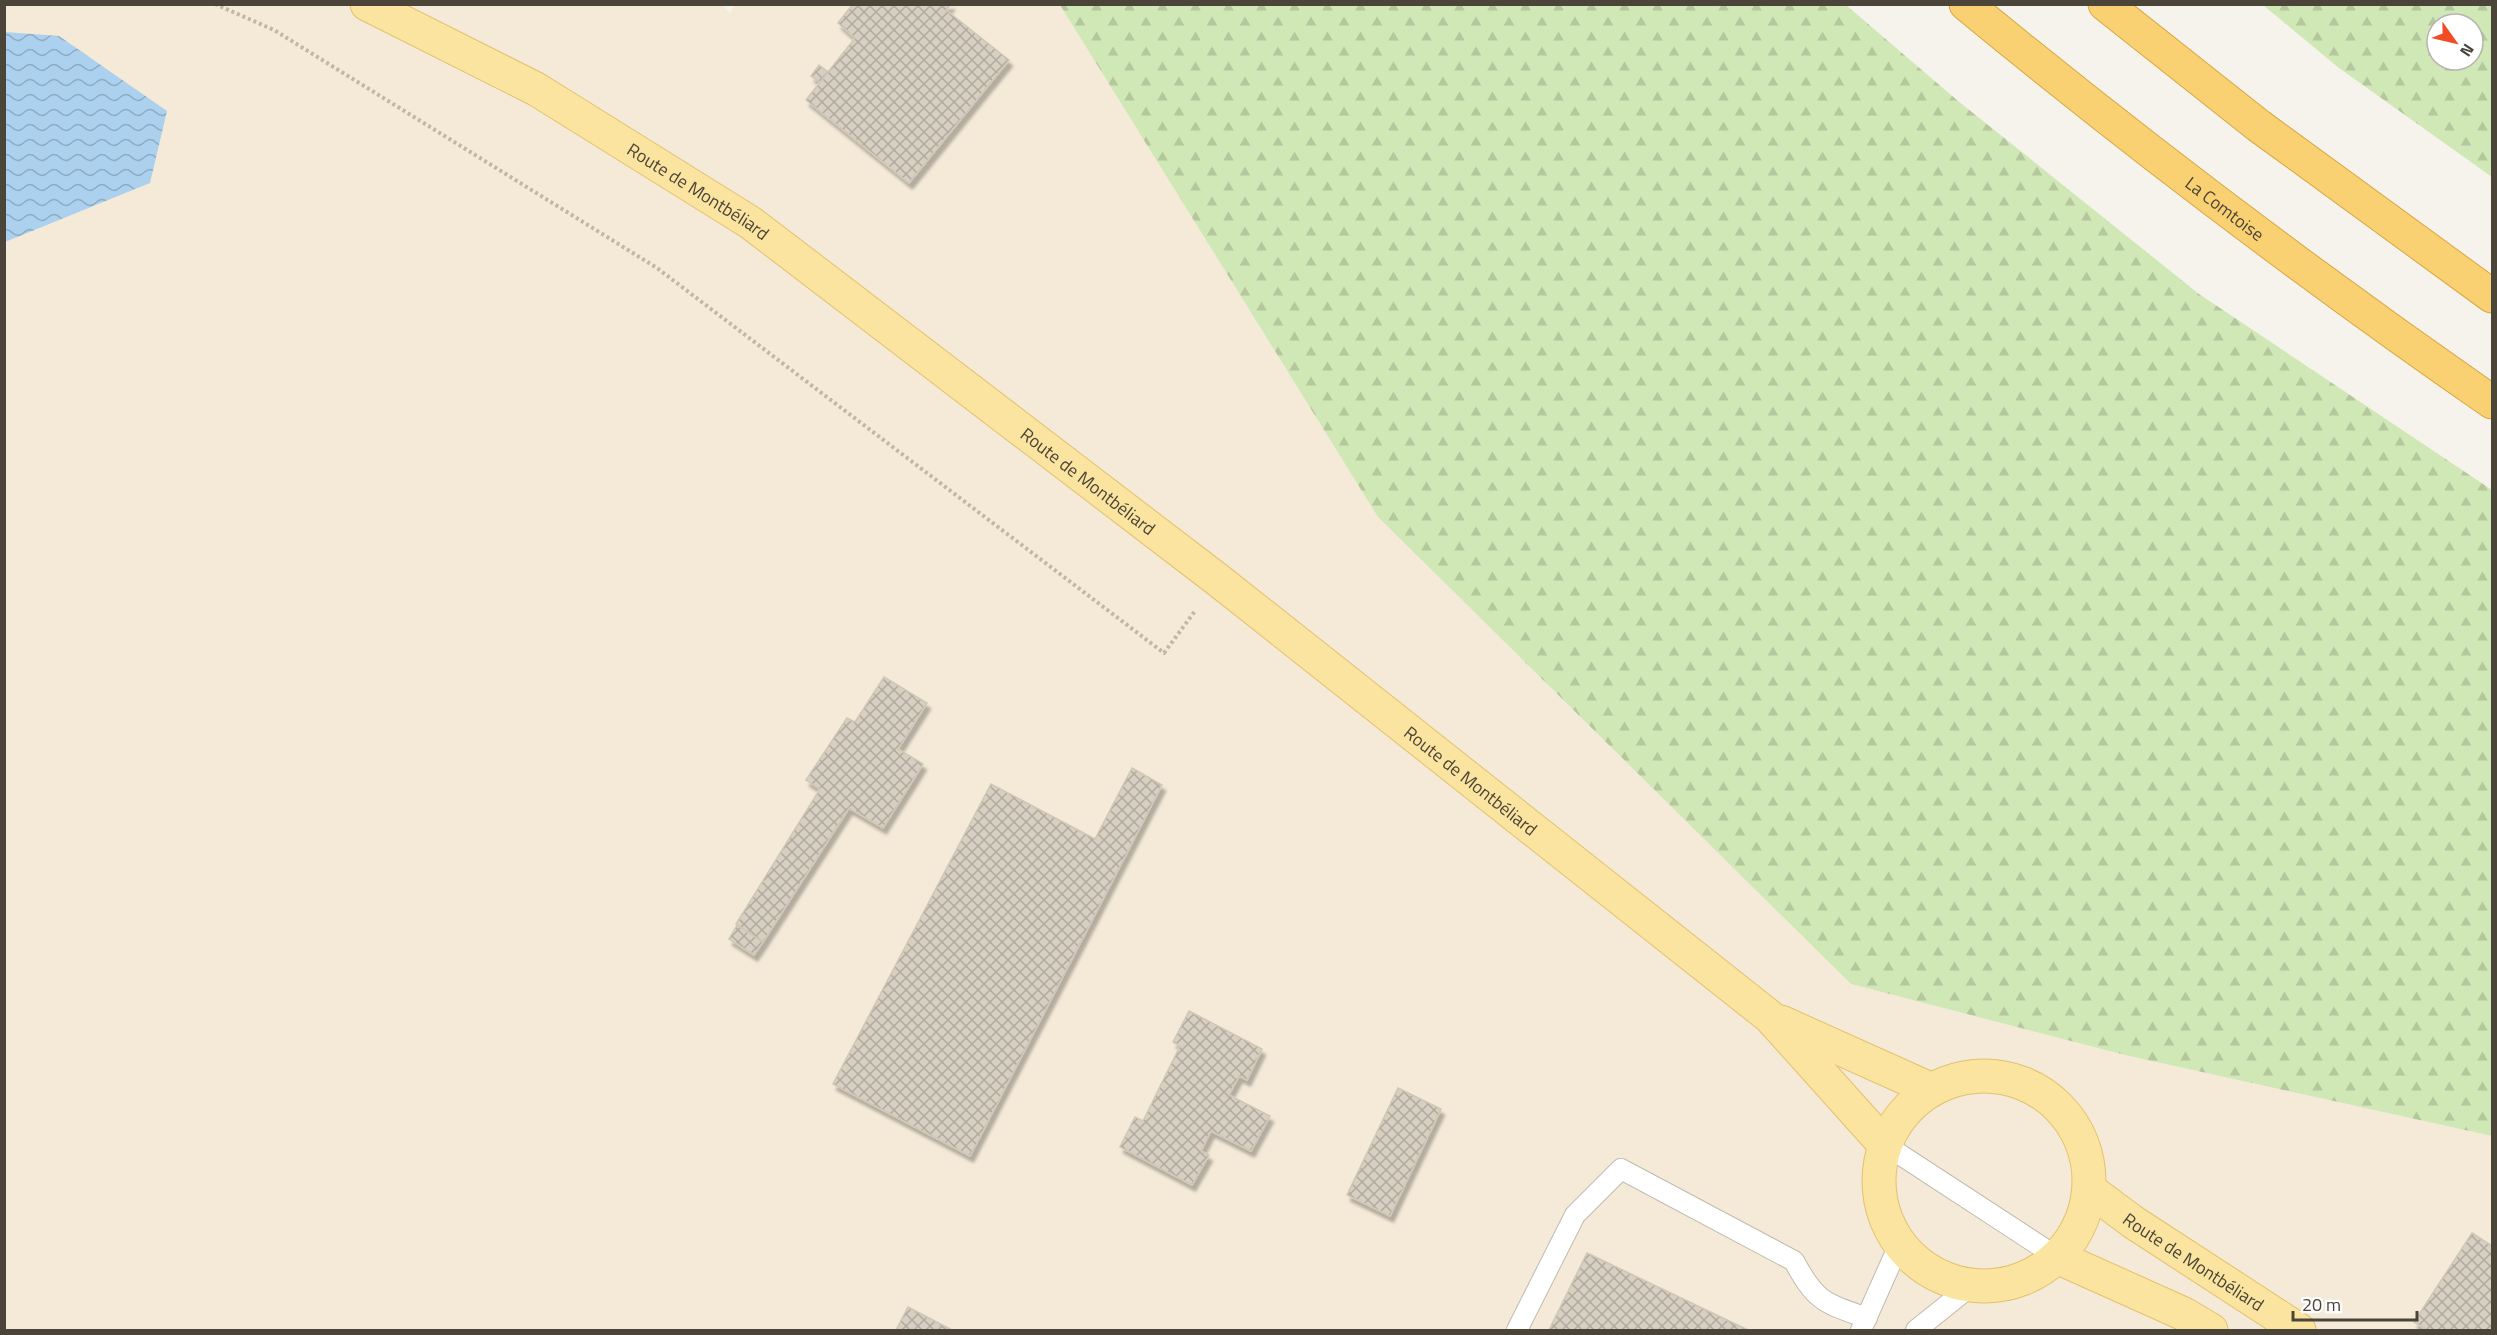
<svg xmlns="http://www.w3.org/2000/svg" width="2497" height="1335" viewBox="0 0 2497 1335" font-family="'Titillium Web',sans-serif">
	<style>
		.commercial { fill: #f5ead8 }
		.forest { fill: url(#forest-firs); fill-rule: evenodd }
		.water { fill: url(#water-waves) }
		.building { fill: url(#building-cross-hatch); stroke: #d1c7b5; stroke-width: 1.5; filter: url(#shadow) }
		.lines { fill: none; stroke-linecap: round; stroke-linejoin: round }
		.lane-casing { stroke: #c1bbae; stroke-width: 22 }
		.primary-casing { stroke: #e1c26e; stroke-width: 35 }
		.highway-casing { stroke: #d9a742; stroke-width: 35 }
		.path { stroke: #c2b7a0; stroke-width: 4; stroke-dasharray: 3 3; stroke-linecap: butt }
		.lane { stroke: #fff; stroke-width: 20 }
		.primary { stroke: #fbe49f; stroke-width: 33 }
		.highway { stroke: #f9d173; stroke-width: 33 }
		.labels { text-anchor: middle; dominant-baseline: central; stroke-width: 4.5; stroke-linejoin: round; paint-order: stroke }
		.street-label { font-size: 18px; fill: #4a4439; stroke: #fff }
	</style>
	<defs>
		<pattern id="forest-firs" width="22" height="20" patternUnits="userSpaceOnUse" patternTransform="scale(1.5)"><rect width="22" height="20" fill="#d0e7b6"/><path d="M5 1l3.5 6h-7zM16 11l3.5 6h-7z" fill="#b4c79d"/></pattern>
		<pattern id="water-waves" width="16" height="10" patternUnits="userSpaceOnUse" patternTransform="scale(1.5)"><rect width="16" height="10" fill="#abd1ef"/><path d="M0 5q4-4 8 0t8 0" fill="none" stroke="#8dabc3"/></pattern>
		<pattern id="building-cross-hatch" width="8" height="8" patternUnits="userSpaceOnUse" patternTransform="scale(1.5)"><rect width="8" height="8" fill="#d7cfc1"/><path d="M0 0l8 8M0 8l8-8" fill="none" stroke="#b0aa9e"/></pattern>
		<filter id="shadow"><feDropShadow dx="3.5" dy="6" stdDeviation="1.5" flood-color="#0004"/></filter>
	</defs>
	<rect width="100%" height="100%" fill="#f5f3ec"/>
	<polygon class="commercial" points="721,4 730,13 735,4 1060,5 1378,517 1851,984 2125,1055 2492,1136 2492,1330 5,1330 5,5"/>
	<g class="forest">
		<polygon points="1060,5 1846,5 1958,101 2199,294 2492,490 2492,1136 2125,1055 1851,984 1378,517"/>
		<path d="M2263,5H2492V177L2339,68ZM2437,24H2473V60H2437Z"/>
	</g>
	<polygon class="water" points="5,32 59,36 167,111 150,183 5,242"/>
	<g class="building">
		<polygon points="853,4 951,4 946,10 1009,60 909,183 806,100 855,38 838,23"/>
		<polygon points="819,65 828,72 820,82 811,76"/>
		<polygon points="884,677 927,703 898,749 923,764 883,828 849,808 763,942 736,924 820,789 806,780 847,718 855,722"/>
		<polygon points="1132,768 1162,785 970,1156 833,1084 991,784 1095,839"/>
		<polygon points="737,925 763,942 754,955 729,939"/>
		<polygon points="1189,1011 1262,1049 1247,1080 1239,1076 1229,1095 1270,1116 1251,1151 1211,1131 1201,1151 1209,1155 1192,1185 1120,1147 1135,1117 1143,1121 1180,1046 1173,1042"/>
		<polygon points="1398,1088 1441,1109 1390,1216 1347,1195"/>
		<polygon points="2472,1233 2492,1246 2492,1330 2427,1330 2414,1322"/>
		<polygon points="1587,1253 1748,1330 1549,1330"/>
		<polygon points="908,1307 952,1330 896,1330"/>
	</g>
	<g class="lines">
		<g class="lane-casing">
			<g id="lane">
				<polyline points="1884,1144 2057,1257"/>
				<path d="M1517,1330L1575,1215L1621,1169L1794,1261C1816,1302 1824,1303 1867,1318"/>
				<polyline points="1861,1330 1899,1245"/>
				<polyline points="1916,1330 1971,1286"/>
			</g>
		</g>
		<g class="primary-casing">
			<g id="primary">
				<path id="s1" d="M367,4L536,89L751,223L1218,580L1770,1017L1884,1144"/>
				<polyline points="1781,1022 1930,1089"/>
				<circle cx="1984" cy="1181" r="105"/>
				<path id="s2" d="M2090,1190L2133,1222L2299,1330"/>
				<polyline points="2057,1257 2184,1314 2211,1330"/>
			</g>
		</g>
		<g class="highway-casing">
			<g id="highway">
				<path id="s3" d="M1966,4C2136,144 2312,277 2492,402"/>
				<polyline points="2105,4 2259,126 2492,296"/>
			</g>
		</g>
		<polyline class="path" points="215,4 274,30 657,268 1164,653 1195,611"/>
		<use href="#lane" class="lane"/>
		<use href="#primary" class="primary"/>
		<use href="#highway" class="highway"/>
	</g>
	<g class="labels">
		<g class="street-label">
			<text stroke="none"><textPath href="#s1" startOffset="381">Route de Montbéliard</textPath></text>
			<text stroke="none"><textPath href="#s3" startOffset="330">La Comtoise</textPath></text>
			<text stroke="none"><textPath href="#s1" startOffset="867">Route de Montbéliard</textPath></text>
			<text stroke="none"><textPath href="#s1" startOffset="1353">Route de Montbéliard</textPath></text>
			<text stroke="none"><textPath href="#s2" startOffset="126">Route de Montbéliard</textPath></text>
		</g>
	</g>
	<rect width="2497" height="1335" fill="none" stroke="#4a4439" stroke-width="12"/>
	<g transform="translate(2455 42) rotate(124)"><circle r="28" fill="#ffffff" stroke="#b7b4b0" stroke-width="1.5"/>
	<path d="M0-4.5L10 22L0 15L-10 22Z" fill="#f24c25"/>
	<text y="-9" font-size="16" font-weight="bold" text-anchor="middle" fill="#4a4439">N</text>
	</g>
	<path d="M2293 1311v9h124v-9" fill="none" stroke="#4a4439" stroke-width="3"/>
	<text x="2302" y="1311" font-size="18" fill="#4a4439" stroke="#ffffff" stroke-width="4.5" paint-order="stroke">20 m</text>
</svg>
